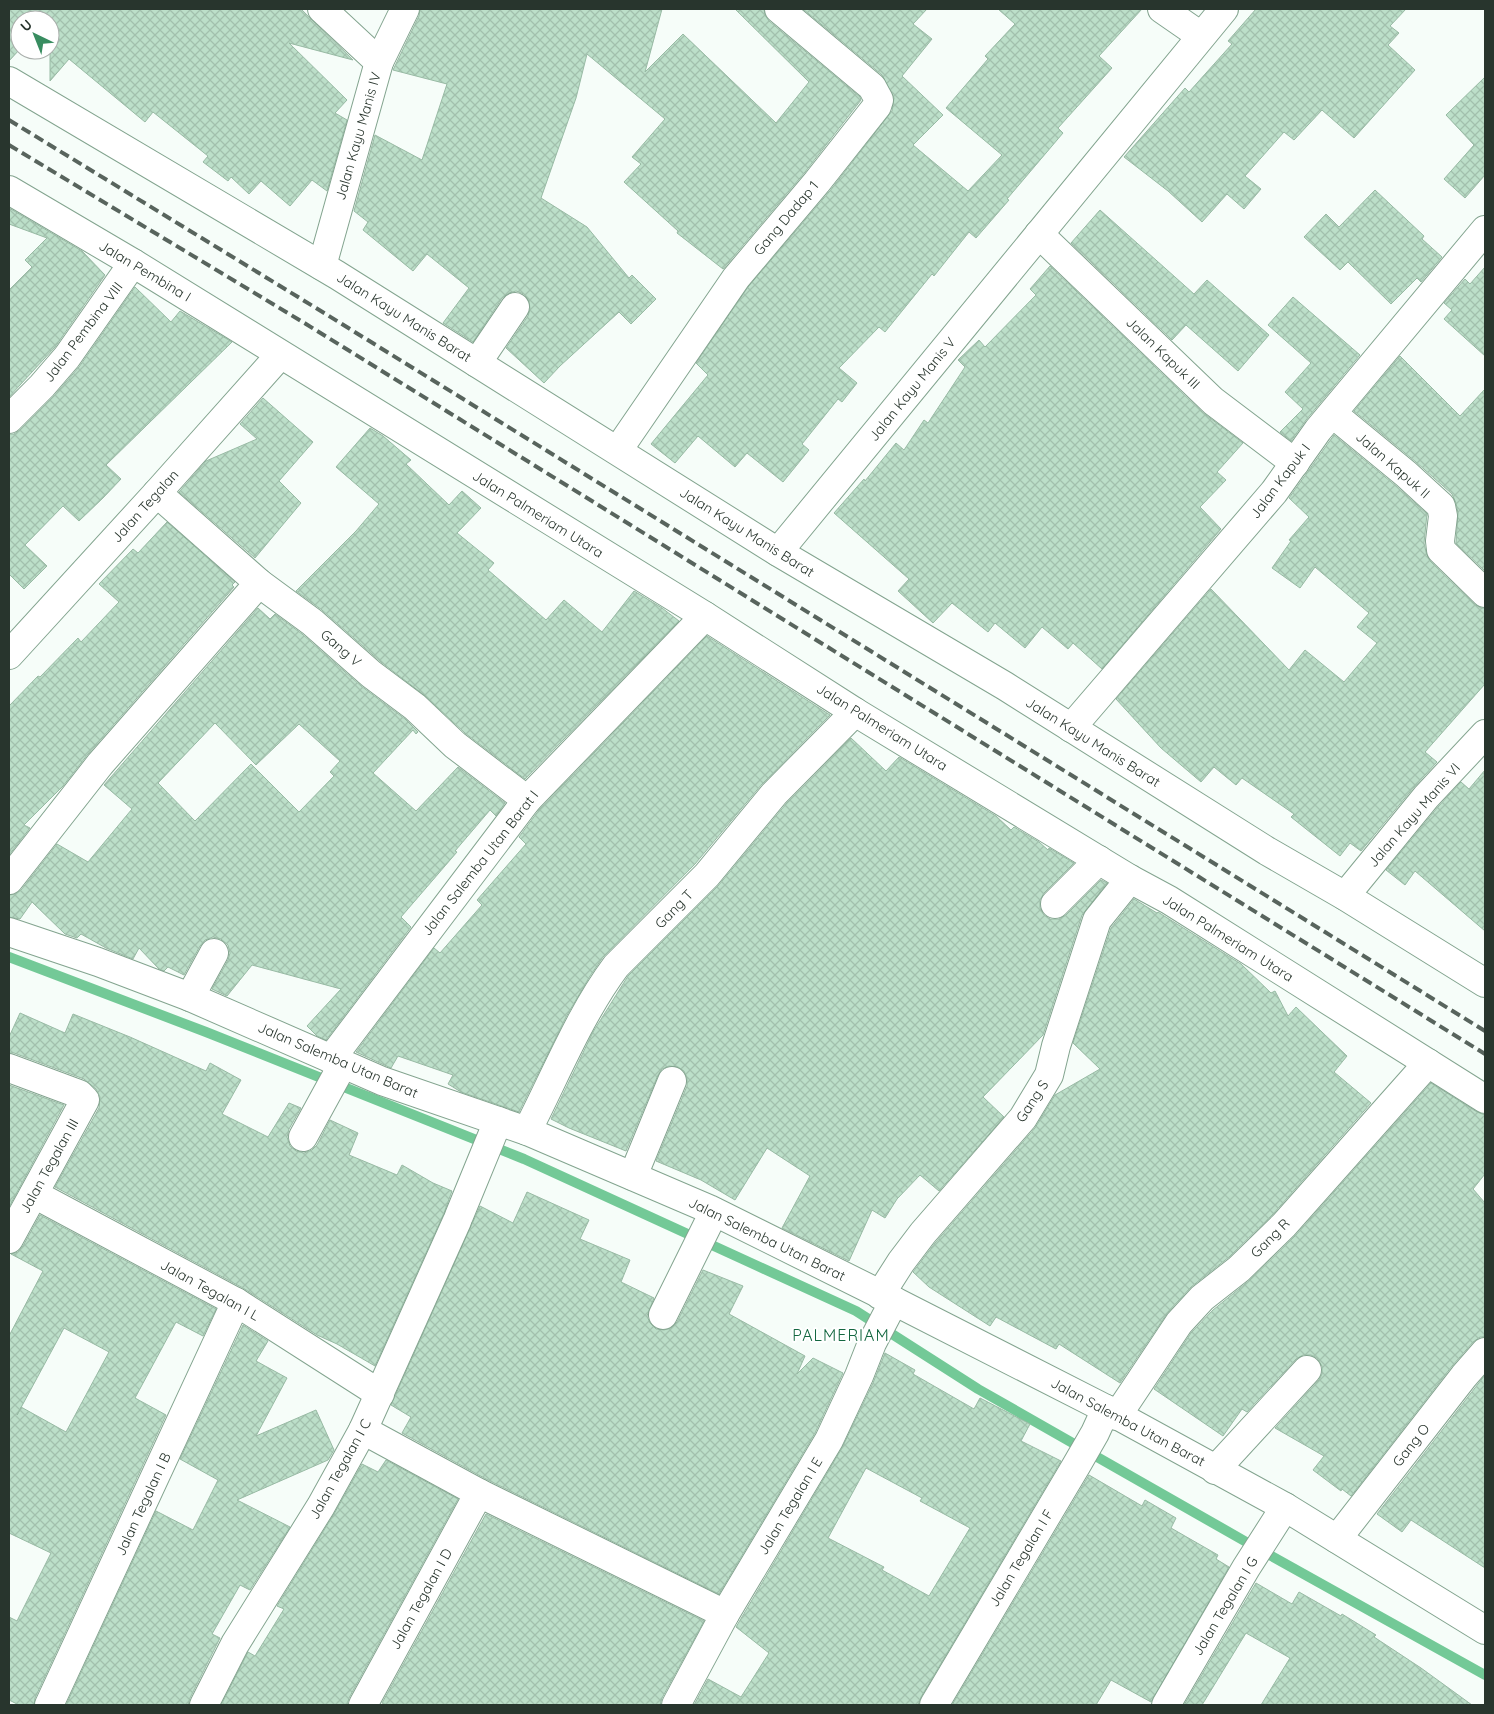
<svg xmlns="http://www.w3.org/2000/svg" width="1494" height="1714" viewBox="0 0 1494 1714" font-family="Quicksand,sans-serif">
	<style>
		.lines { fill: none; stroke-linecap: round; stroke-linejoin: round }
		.stream { stroke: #73c997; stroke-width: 10 }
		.building { fill: url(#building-cross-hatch); stroke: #98baa4; fill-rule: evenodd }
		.minor-casing { stroke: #83a48f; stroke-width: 30 }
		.tertiary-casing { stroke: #83a48f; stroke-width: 30 }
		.minor { stroke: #fff; stroke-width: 28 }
		.tertiary { stroke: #fff; stroke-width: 28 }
		.rail { stroke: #58645d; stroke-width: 4; stroke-dasharray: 10 5; stroke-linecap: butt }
		.labels { text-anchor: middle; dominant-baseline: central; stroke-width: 4; stroke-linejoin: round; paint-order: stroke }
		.street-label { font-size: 14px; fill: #28352d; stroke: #fff }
		.quarter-label { font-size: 16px; letter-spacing: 1px; fill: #136740; stroke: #fff }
	</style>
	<defs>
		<pattern id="building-cross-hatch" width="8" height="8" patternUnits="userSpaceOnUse" patternTransform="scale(1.25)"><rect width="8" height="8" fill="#bcdfc9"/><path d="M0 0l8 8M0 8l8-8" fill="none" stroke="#a2c0ad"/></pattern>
	</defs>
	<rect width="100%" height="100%" fill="#f6fdf9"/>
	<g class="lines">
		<polyline class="stream" points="9,957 206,1032 524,1159 856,1311 978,1389 1248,1543 1485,1675"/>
	</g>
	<g class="building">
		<polygon points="9,9 301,9 353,60 289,43 347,100 335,113 347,120 327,191 312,180 290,206 261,181 249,194 231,177 228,181 203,162 208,156 153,112 145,122 69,59 50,81 50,17 48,20 20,20 20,49 9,61"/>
		<polygon points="420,9 662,9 645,72 683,34 776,123 809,82 735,9 764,9 765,15 769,21 860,97 861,100 805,172 723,269 677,233 678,231 624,182 641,164 632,157 665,119 587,54 576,98 541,198 587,227 629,278 632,275 656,299 631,324 619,312 560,366 544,383 506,348 528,316 530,309 529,301 524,294 516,291 509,293 502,298 473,342 443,323 469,288 427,254 413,271 363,230 368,222 354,211 375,135 422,160 447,84 393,70 419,16"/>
		<polygon points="803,9 927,9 913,24 932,39 902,76 943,115 913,145 968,191 1002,155 946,108 988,59 985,56 1015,24 998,9 1142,9 1099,56 1112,68 1058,128 1063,133 1007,199 1009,200 976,238 969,232 934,276 932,274 885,332 879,327 839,368 857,383 842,402 838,399 802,444 809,450 783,482 747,453 735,467 698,436 675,463 651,444 708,375 696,363 748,287 829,192 892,111 894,98 882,75"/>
		<polygon points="1256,9 1406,9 1390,26 1399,33 1388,45 1415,70 1354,138 1322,110 1294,140 1284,132 1245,176 1261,189 1244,209 1227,194 1202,222 1168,191 1124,157 1185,88 1189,92 1232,44 1228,41"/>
		<polygon points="1485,77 1485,175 1465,198 1444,179 1474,145 1446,115"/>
		<polygon points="1375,190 1424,236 1422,239 1442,257 1421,282 1417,278 1391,304 1348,262 1340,270 1304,237 1326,214 1339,227"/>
		<polygon points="9,208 82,251 105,275 55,347 9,397 9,290 32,267 25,260 47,238 9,224"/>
		<polygon points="1100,210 1194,294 1207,280 1269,335 1238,371 1186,325 1172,340 1071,243"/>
		<polygon points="1050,266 1202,412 1243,443 1217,472 1226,480 1200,507 1221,529 1102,669 1073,643 1068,649 1042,627 1025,648 995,623 988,632 952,603 933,623 898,591 909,579 834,513 864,479 865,481 896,443 904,450 924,420 928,423 965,367 958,360 979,340 985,347 1036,295 1030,289"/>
		<polygon points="1485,267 1485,356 1444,319 1452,310 1444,303 1465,279 1470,284"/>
		<polygon points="135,287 171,322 180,311 232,342 106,465 121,479 103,498 79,521 63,506 25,545 47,566 24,589 9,574 9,434 14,434 20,430 53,397 79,367"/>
		<polygon points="1293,297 1360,355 1306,420 1291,441 1280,432 1303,409 1285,392 1311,363 1268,325"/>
		<polygon points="1400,356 1460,416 1485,389 1485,571 1456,543 1458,513 1456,503 1452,494 1416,462 1354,411"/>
		<polygon points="263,398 313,442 279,481 301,503 255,558 179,492 206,461 257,439 240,424"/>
		<polygon points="370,428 383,436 411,460 406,464 449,505 462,491 481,508 457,533 494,563 488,570 546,620 564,600 602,632 634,591 662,608 679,621 525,779 465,733 424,695 381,662 322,610 296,591 356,531 379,504 336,467"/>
		<polygon points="1334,435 1396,486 1427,514 1424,543 1426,552 1430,561 1474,604 1481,608 1485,608 1485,684 1425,752 1437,762 1414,787 1361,851 1350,843 1340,856 1291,817 1294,814 1242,778 1236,785 1214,767 1201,782 1161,748 1116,699 1211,589 1289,670 1305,650 1344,682 1377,643 1357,627 1369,613 1315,567 1300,588 1272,568 1291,541 1289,540 1309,517 1289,498"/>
		<polygon points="167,522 235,582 232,585 234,587 88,754 63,786 24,825 30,828 9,855 9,706 38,676 40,677 78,638 81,642 119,602 99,584 133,549 138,553"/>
		<path d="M258,608L270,619L275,614L302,634L361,686L405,719L418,732L416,734L413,730L373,773L416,811L458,767L505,803L496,816L490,810L455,851L457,852L401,917L411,927L326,1040L317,1036L307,1026L341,989L252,965L227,996L212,989L228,960L230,953L228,945L221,939L213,937L205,940L200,946L184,975L168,967L164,971L159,969L139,948L133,959L106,948L81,934L77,938L65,934L32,902L20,919L9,917V895L15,894L21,890L57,844L88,862L132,809L104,785ZM215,723L256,765L299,724L340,761L330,772L334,776L299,812L251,764L195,821L158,783Z"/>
		<polygon points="707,636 830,715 762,784 695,864 603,957 590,976 566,1017 519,1112 461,1092 448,1084 453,1075 398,1056 391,1068 356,1052 434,948 440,953 482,905 477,900 526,844 519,837 539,810"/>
		<polygon points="851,738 886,771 899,757 996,816 1011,830 1014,827 1039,842 1048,850 1049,848 1074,863 1044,893 1040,900 1040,908 1044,915 1050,919 1059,919 1066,915 1101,880 1107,883 1082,915 1043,1035 983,1097 1004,1117 939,1191 920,1175 897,1199 885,1218 872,1210 849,1261 782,1228 810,1176 767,1148 735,1200 701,1180 656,1161 687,1086 687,1078 684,1071 678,1067 669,1066 662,1069 658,1075 626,1151 569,1128 551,1119 593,1032 628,976 718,886 786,804"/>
		<polygon points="1485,770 1485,931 1415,871 1405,885 1386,870 1438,807 1461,782 1469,789"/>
		<polygon points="1134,899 1157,913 1158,912 1161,914 1241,964 1271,993 1275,991 1288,1016 1296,1007 1347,1056 1334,1072 1371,1103 1273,1214 1229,1257 1191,1287 1168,1312 1120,1383 1059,1344 1056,1349 996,1317 990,1326 929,1287 913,1272 935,1243 1035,1128 1055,1095 1100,1069 1073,1043 1111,928"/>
		<polygon points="20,1013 65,1033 73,1014 130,1037 206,1071 210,1063 241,1080 222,1114 268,1137 289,1103 301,1108 289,1129 287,1137 290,1146 296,1151 304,1153 312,1150 317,1145 330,1120 358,1133 349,1155 397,1175 402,1165 433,1183 452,1191 444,1213 375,1366 337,1344 317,1335 243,1288 55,1187 99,1108 100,1097 96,1089 84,1079 14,1053 9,1053 9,1037"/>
		<polygon points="1431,1083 1477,1112 1485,1115 1485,1174 1473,1189 1485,1203 1485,1337 1480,1337 1473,1342 1452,1366 1351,1496 1342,1489 1341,1491 1313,1470 1324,1456 1275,1428 1319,1380 1322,1374 1322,1366 1317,1358 1311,1355 1303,1355 1296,1359 1247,1412 1242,1409 1223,1436 1154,1389 1191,1333 1213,1310 1250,1280 1295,1236"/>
		<polygon points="9,1085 64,1105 9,1207"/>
		<polygon points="527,1192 589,1220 580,1239 630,1260 621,1282 654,1298 647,1316 650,1323 656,1329 664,1330 671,1328 677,1322 703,1270 743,1286 729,1314 805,1356 797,1374 813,1358 843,1373 815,1433 719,1594 486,1479 402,1433 411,1417 391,1405 480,1206 513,1223"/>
		<path d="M40,1215L216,1309L203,1336L176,1322L135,1398L166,1415L35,1698L34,1705H19L9,1700V1617L17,1621L51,1553L9,1533V1336L43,1271L11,1254L18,1252L23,1246ZM64,1328L109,1352L66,1432L21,1407L17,1415Z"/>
		<polygon points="243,1325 268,1341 256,1361 287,1378 256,1436 316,1410 334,1450 328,1460 237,1500 290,1527 250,1590 240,1585 212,1634 220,1638 190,1698 188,1705 66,1705 156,1511 193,1530 218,1480 180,1459"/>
		<path d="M885,1353L915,1370L913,1374L974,1409L980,1398L1030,1424L1021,1441L1061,1461L921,1697L918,1705H694L708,1679L741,1697L769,1653L736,1627L842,1448L873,1383ZM866,1468L922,1498L920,1501L970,1528L929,1596L882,1570L884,1567L828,1538Z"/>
		<polygon points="1485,1375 1485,1568 1411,1520 1402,1532 1377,1514"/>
		<polygon points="386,1460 458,1499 349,1698 347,1705 221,1705 248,1652 255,1656 284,1609 277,1606 334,1514 362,1464 378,1472"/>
		<polygon points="1089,1475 1142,1506 1145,1500 1176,1518 1171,1528 1218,1555 1216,1559 1229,1567 1151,1702 1111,1680 1096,1705 952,1705"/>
		<polygon points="486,1514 704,1621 662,1698 660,1705 386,1705 382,1703"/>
		<polygon points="1256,1583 1292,1604 1299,1592 1341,1616 1342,1614 1376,1635 1374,1637 1421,1668 1472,1705 1261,1705 1290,1658 1246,1633 1202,1705 1184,1705"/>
	</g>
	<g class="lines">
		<g class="minor-casing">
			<g id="minor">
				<polyline points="322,9 379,62"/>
				<polyline points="1162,9 1201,36"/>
				<polyline points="9,190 133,263 705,616 855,712 1130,879 1169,900 1485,1099"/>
				<polyline points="1039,234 1213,401 1295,463"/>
				<polyline points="322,266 379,62 405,9"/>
				<polyline points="477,363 515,307"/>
				<polyline points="1333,414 1406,474 1441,506 1443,516 1440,541 1441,550 1485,593"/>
				<polyline points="9,419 42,386 67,357 133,263"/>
				<polyline points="618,450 736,278 817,182 877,106 879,100 872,87 779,9"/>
				<polyline points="157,493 259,583 312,622 371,674 415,707 455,745 527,800"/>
				<polyline points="778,552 1224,9"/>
				<polyline points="1071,728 1274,492 1318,430 1485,230"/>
				<polyline points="9,880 100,764 259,583"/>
				<polyline points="1345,896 1426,797 1485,734"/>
				<polyline points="1055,904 1099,860"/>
				<polyline points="9,932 98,962 190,997 382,1081 527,1131 709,1209 894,1301 1106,1409 1285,1507 1485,1630"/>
				<polyline points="190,997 214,953"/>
				<polyline points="331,1059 527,800 705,616"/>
				<polyline points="9,1068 79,1094 85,1100 9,1239"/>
				<path d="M527,1131C555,1077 580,1014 616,966L707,875L774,794L855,712"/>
				<polyline points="303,1137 343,1064"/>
				<polyline points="633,1176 672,1081"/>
				<polyline points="34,1194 236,1302 380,1394"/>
				<polyline points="459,1216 498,1121"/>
				<polyline points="880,1295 901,1262 923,1233 1023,1118 1049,1075 1056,1046 1097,920 1130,879"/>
				<polyline points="663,1315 714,1212"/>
				<polyline points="1117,1416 1179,1323 1202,1298 1239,1269 1284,1225 1428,1063"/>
				<polyline points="363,1430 479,1493 725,1614"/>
				<polyline points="1215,1470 1307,1370"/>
				<polyline points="1337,1539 1464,1376 1485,1352"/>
				<polyline points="49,1705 236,1302"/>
				<polyline points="204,1705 235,1644 321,1506 363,1430 457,1221"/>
				<polyline points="363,1705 479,1493"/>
				<polyline points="676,1705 725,1614 829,1440 859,1376 872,1343 894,1301"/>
				<polyline points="934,1705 1076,1466 1095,1433 1106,1409"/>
				<polyline points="1166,1705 1246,1568 1285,1507"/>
			</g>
		</g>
		<g class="tertiary-casing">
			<g id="tertiary">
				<polyline points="9,81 337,275 778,552 1005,686 1267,851 1345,896 1485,983"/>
				<polyline points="9,655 157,493 280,355"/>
			</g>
		</g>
		<use href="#minor" class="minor"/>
		<use href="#tertiary" class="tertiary"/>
		<g class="rail">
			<polyline points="9,120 316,308 1485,1031"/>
			<polyline points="9,145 306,324 1485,1054"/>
		</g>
	</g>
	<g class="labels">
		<g class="street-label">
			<text transform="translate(358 136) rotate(-74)">Jalan Kayu Manis IV</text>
			<text transform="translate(786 218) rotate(-50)">Gang Dadap 1</text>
			<text transform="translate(145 271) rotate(31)">Jalan Pembina I</text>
			<text transform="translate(404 317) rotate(32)">Jalan Kayu Manis Barat</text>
			<text transform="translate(83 332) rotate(-53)">Jalan Pembina VIII</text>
			<text transform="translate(1163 353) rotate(44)">Jalan Kapuk III</text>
			<text transform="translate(912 389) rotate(-51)">Jalan Kayu Manis V</text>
			<text transform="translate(1393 465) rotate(41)">Jalan Kapuk II</text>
			<text transform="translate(1280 481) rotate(-53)">Jalan Kapuk I</text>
			<text transform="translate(145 506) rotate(-48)">Jalan Tegalan</text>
			<text transform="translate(538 514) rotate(32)">Jalan Palmeriam Utara</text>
			<text transform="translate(747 532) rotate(32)">Jalan Kayu Manis Barat</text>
			<text transform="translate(341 648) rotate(41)">Gang V</text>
			<text transform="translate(882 727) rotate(32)">Jalan Palmeriam Utara</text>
			<text transform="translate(1093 742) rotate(32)">Jalan Kayu Manis Barat</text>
			<text transform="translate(1414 815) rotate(-49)">Jalan Kayu Manis VI</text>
			<text transform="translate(480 863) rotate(-52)">Jalan Salemba Utan Barat I</text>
			<text transform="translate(674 909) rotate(-46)">Gang T</text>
			<text transform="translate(1228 938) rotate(32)">Jalan Palmeriam Utara</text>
			<text transform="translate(338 1060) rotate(23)">Jalan Salemba Utan Barat</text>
			<text transform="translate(1032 1101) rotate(-57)">Gang S</text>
			<text transform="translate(49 1166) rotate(-61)">Jalan Tegalan III</text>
			<text transform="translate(1270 1238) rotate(-45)">Gang R</text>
			<text transform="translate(767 1239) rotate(26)">Jalan Salemba Utan Barat</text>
			<text transform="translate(210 1290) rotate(29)">Jalan Tegalan I L</text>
			<text transform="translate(1128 1422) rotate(28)">Jalan Salemba Utan Barat</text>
			<text transform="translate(1411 1445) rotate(-52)">Gang O</text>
			<text transform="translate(340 1469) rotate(-61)">Jalan Tegalan I C</text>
			<text transform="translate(143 1504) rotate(-65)">Jalan Tegalan I B</text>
			<text transform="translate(790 1506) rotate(-59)">Jalan Tegalan I E</text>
			<text transform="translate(1021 1558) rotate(-59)">Jalan Tegalan I F</text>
			<text transform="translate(421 1599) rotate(-61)">Jalan Tegalan I D</text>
			<text transform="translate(1225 1606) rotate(-59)">Jalan Tegalan I G</text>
		</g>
		<g class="quarter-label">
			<text x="841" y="1335">PALMERIAM</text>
		</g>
	</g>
	<rect width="1494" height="1714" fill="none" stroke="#28352d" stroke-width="20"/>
	<g transform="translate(35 35) rotate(317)"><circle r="24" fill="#ffffff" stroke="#a9aeab"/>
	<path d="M0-4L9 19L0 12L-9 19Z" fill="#388d60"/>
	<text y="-8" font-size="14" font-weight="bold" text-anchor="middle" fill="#28352d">U</text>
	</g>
</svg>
